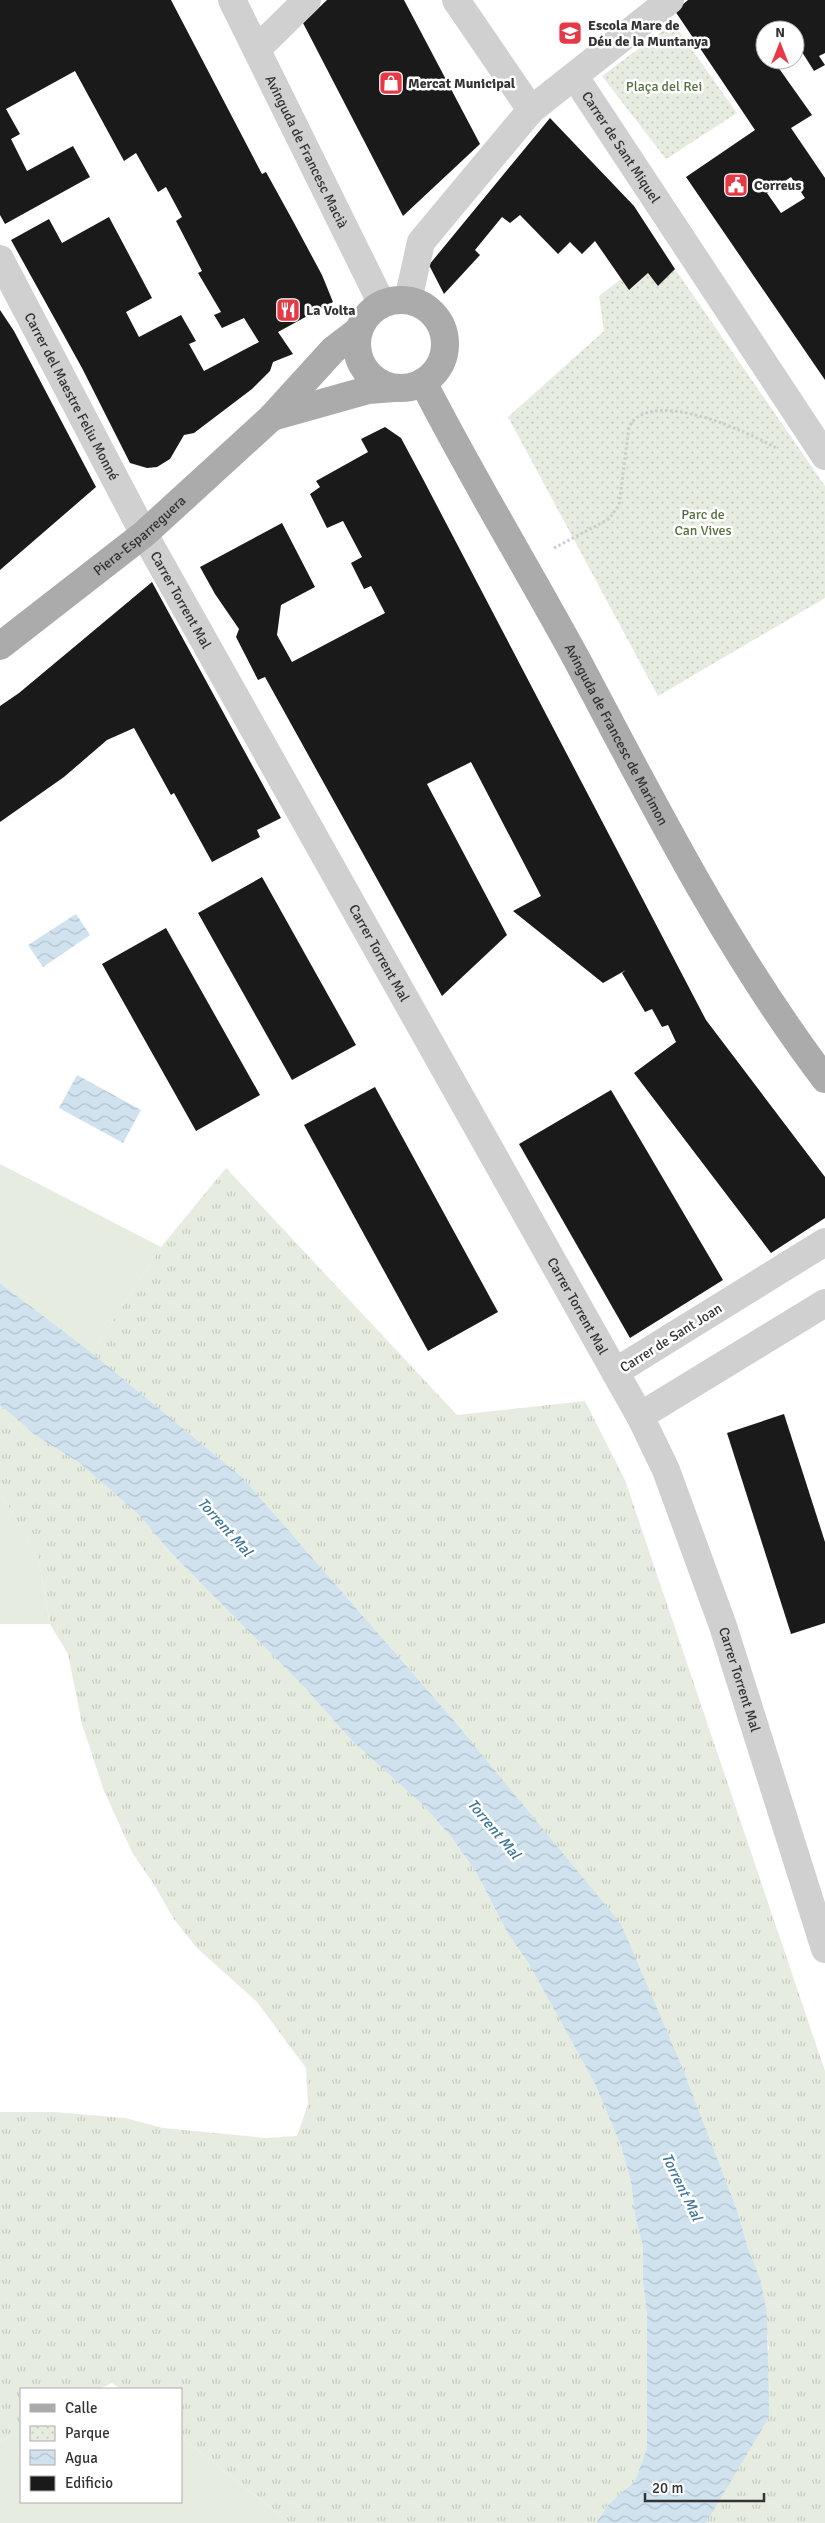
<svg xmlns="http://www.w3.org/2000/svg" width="825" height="2523" viewBox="0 0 825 2523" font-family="Signika,sans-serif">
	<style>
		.grass { fill: url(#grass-tufts) }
		.park { fill: url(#park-dots) }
		.garden { fill: #e6ecdf }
		.water { fill: url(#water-waves) }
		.building { fill: #1a1a1a; fill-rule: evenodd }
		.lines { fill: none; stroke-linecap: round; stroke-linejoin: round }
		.path { stroke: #cdcdcd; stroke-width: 3; stroke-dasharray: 2.5 2.5; stroke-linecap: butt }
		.minor { stroke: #d0d0d0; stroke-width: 28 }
		.major { stroke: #ababab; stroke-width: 28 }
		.labels { text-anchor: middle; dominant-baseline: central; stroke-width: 5; stroke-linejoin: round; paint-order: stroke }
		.poi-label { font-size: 14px; font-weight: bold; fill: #333; stroke: #fff; text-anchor: start }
		.park-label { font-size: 14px; fill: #56703f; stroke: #fff }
		.street-label { font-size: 14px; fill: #333; stroke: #fff }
		.water-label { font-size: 15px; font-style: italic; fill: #3f7597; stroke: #fff }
	</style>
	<defs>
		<pattern id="grass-tufts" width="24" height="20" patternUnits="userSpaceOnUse" patternTransform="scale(1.25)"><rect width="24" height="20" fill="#e6ecdf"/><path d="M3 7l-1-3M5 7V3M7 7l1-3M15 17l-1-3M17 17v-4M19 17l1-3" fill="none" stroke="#c6cbc0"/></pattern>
		<pattern id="park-dots" width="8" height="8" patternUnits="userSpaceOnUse" patternTransform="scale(1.25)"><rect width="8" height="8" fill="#e6ecdf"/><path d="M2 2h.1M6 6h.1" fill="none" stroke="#c6cbc0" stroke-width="1.8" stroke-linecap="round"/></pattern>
		<pattern id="water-waves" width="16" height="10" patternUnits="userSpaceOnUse" patternTransform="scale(1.25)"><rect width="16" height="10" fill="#cfe2ee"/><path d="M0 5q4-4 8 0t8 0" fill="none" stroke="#b2c2cd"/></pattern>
	</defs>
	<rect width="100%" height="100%" fill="#fff"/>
	<g class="grass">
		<polygon points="226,1168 457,1415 585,1401 625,1480 825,2071 825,2523 706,2523 769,2348 760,2278 748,2248 737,2210 685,2074 474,1747 450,1716 243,1478 92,1353 161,1247"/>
		<polygon points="0,1405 35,1435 78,1462 137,1513 171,1553 306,1689 352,1741 424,1806 452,1838 476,1872 508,1934 529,1964 595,2084 621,2146 631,2182 635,2216 643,2246 643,2282 647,2316 647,2448 635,2481 609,2504 596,2523 290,2523 181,2437 181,2389 121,2389 112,2383 99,2389 21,2389 21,2430 0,2442 0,2112 54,2112 125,2118 163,2128 265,2138 297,2136 308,2104 306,2068 257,2002 197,1948 173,1918 155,1886 133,1854 104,1791 82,1724 68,1654 50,1624 38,1557 0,1492"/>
	</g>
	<g class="park">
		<polygon points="673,23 737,113 666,159 602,76"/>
		<polygon points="675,269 825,486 825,598 658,696 508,417 604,331 599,296 621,279 630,290 648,273 658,286"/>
	</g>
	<g class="garden">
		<polygon points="0,1164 161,1247 92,1353 0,1283"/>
		<polygon points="0,1492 38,1557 50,1624 0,1624"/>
		<polygon points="21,2430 21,2502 181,2502 181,2437 290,2523 0,2523 0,2442"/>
	</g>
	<g class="water">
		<polygon points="76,914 90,935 43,967 28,945"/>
		<polygon points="77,1075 141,1110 123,1143 59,1108"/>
		<polygon points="0,1283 92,1353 243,1478 450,1716 621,1924 685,2074 737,2210 748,2248 760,2278 767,2314 769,2417 706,2523 596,2523 609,2504 635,2481 647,2448 647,2316 643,2282 643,2246 635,2216 631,2182 621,2146 595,2084 529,1964 508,1934 476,1872 452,1838 424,1806 352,1741 306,1689 171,1553 137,1513 78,1462 35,1435 0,1405"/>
	</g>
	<g class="building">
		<polygon points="0,0 171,0 262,174 266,172 293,221 322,275 333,302 278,332 293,354 273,362 270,371 252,389 194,433 184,435 170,459 157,467 147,468 130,463 82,368 11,240 49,219 62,243 109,217 152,298 126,312 139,337 181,315 196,341 189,344 204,371 259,342 244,318 222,328 214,315 221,312 198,273 202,271 176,221 182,217 166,187 158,192 136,153 124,161 75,71 6,109 20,134 11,139 27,171 73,146 90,177 5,224 0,215"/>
		<polygon points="327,0 404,0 480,144 403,216 303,23"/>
		<path d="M688,0H825V53L819,56L825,65L814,71L802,52L795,56V30H765V60H773L812,115L791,128L825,178V380L686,177L755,130L675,11ZM791,177L805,198L781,213L767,193Z"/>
		<polygon points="550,118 634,206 675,269 658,286 648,273 629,290 595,241 582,254 570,242 558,254 520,215 510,223 502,217 475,250 480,255 444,294 429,265"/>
		<polygon points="0,310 14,331 96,487 0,570"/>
		<polygon points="385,427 401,438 423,479 706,1020 825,1177 825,1218 771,1253 634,1073 676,1042 668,1025 662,1027 652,1009 645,1012 622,973 626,970 603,983 513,911 541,896 471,762 427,784 507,935 442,996 265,677 258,680 236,637 239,629 215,594 200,567 282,523 315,587 281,605 277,635 292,662 385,613 371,586 364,589 351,563 362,557 343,521 327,528 310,494 320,487 316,481 368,452 361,439"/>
		<polygon points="152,582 281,818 257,830 260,837 212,862 174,793 171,795 134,728 107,740 64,777 0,822 0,706 19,693"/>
		<polygon points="262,877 356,1045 292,1080 198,913"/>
		<polygon points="166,928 260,1095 196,1131 102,964"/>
		<polygon points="375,1087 498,1312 428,1351 304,1125"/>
		<polygon points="611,1090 723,1280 630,1338 519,1144"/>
		<polygon points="784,1414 825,1542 825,1623 791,1634 727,1433"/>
	</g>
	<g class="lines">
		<path class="path" d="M554,548L609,519L619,505L629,427C650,386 748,432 776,448"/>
		<g class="minor">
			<path id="s1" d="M232,0L382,304"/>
			<polyline points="456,0 531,110"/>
			<polyline points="257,49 307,0"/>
			<path id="s2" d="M575,77L825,456"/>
			<path id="s3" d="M0,259L144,534L615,1372"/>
			<polyline points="408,300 421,242 531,110 670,0"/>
			<polyline points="825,1242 615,1372 640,1416 825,1303"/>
			<path id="s4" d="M640,1416L666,1470L723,1626L825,1949"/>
		</g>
		<g class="major">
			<circle cx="401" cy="344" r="44"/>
			<path id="s5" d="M423,382C471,476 526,566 576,658C652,801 727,950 825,1079"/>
			<polyline points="272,417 368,390 394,388"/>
			<path id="s6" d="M0,646L144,534L272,417L333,350L358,331"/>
		</g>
	</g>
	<defs>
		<g id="school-square" transform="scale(1.25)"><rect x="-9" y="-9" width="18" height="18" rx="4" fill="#e63946" stroke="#fff"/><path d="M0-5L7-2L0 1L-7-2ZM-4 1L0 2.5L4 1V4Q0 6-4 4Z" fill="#fff"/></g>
		<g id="shop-square" transform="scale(1.25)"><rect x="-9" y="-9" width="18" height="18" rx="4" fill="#e63946" stroke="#fff"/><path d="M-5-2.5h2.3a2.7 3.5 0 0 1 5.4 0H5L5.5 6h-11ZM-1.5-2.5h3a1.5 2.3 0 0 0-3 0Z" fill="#fff"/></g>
		<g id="civic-square" transform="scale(1.25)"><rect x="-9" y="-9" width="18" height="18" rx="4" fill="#e63946" stroke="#fff"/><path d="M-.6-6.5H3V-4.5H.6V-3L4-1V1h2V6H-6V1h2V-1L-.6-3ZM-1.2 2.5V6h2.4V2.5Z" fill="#fff"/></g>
		<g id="restaurant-square" transform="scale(1.25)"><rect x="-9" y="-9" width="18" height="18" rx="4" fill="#e63946" stroke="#fff"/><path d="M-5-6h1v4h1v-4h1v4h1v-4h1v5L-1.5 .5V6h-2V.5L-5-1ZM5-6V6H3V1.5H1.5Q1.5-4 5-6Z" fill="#fff"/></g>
	</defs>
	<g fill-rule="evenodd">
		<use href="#school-square" x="570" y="33"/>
		<use href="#shop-square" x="391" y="83"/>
		<use href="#civic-square" x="736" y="185"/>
		<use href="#restaurant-square" x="288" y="310"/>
	</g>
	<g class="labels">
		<g class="poi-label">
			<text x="588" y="25">Escola Mare de<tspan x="588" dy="16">Déu de la Muntanya</tspan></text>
			<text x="408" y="83">Mercat Municipal</text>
			<text x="754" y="185">Correus</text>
			<text x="306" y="310">La Volta</text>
		</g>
		<g class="park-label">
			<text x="664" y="86">Plaça del Rei</text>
			<text x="703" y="514">Parc de<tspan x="703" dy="16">Can Vives</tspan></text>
		</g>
		<g class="street-label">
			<text stroke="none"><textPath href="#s2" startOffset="84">Carrer de Sant Miquel</textPath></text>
			<text stroke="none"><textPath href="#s1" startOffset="169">Avinguda de Francesc Macià</textPath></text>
			<text stroke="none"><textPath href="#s3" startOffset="155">Carrer del Maestre Feliu Monné</textPath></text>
			<text stroke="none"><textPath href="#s6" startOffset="178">Piera-Esparreguera</textPath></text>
			<text stroke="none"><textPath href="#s3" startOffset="386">Carrer Torrent Mal</textPath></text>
			<text stroke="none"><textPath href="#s5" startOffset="402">Avinguda de Francesc de Marimon</textPath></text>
			<text stroke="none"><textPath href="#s3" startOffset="791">Carrer Torrent Mal</textPath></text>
			<text stroke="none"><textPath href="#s3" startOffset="1196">Carrer Torrent Mal</textPath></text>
			<text transform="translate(671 1338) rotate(-32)">Carrer de Sant Joan</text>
			<text stroke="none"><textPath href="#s4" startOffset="282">Carrer Torrent Mal</textPath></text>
		</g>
		<g class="water-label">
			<text transform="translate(225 1527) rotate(48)">Torrent Mal</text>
			<text transform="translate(494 1829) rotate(50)">Torrent Mal</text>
			<text transform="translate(682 2187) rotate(64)">Torrent Mal</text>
		</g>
	</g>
	<rect x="20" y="2388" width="162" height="115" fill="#ffffff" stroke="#adadad"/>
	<rect x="30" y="2404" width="25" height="8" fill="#ababab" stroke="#adadad"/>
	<text x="65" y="2413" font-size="15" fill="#333333">Calle</text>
	<rect x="30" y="2426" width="25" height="15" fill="url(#park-dots)" stroke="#adadad"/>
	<text x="65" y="2438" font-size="15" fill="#333333">Parque</text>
	<rect x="30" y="2450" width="25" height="15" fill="url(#water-waves)" stroke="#adadad"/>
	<text x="65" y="2463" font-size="15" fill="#333333">Agua</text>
	<rect x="30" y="2476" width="25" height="15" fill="#1a1a1a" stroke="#adadad"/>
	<text x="65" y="2488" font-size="15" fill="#333333">Edificio</text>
	<g transform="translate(780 45)"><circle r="24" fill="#ffffff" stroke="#adadad"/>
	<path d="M0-4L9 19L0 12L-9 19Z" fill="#e63946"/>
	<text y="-8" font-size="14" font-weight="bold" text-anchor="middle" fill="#333333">N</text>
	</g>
	<path d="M645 2493v8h119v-8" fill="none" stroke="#333333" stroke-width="2.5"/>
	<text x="652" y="2493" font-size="15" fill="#333333" stroke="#ffffff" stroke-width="4" paint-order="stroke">20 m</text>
</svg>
